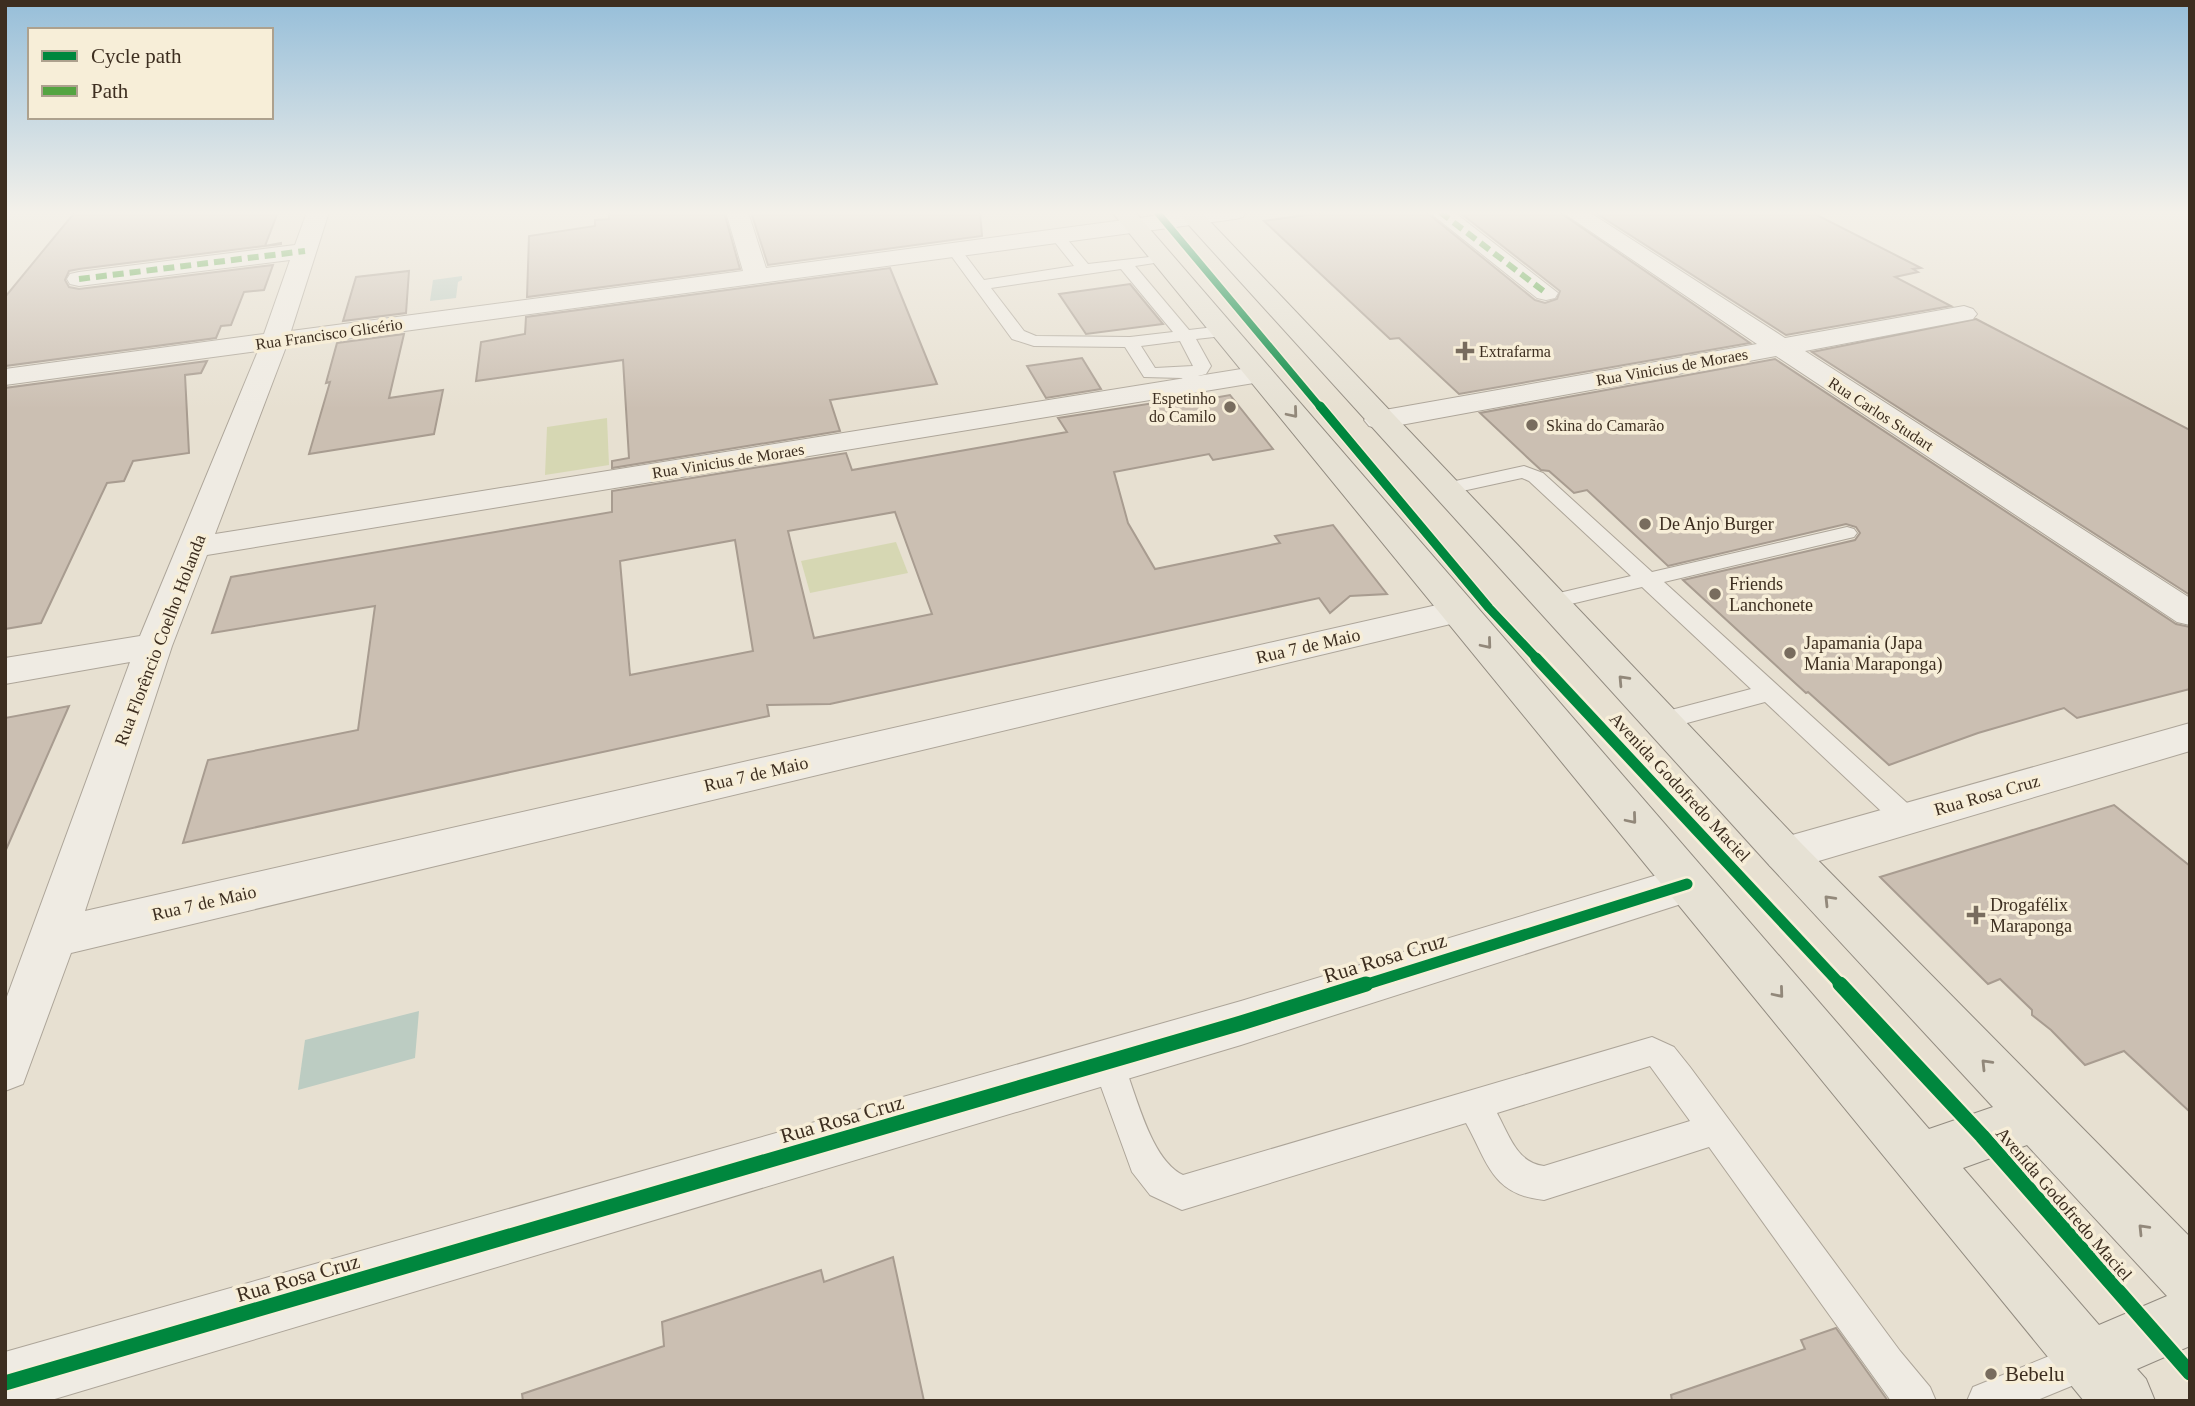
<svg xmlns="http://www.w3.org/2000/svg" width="2195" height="1406" viewBox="0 0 2195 1406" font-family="'Times New Roman',serif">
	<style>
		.green { fill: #d6d7b3 }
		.water { fill: #bcccc2 }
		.building { fill: #cbbfb2; stroke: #a89c90; stroke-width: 2; fill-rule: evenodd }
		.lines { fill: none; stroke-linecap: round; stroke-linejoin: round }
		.service-casing { stroke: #ada599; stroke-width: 2 }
		.minor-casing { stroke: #ada599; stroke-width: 2 }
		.primary-casing { stroke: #928b80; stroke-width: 2 }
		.service { fill: #efebe3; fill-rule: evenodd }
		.minor { fill: #efebe3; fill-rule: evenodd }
		.primary { fill: #e6e1d4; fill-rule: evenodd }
		.quiet { stroke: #54a441; stroke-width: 6; stroke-dasharray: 11 6; stroke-linecap: butt }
		.cycleway-far3-casing { stroke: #f7eed8; stroke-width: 10 }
		.cycleway-far2-casing { stroke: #f7eed8; stroke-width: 12 }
		.cycleway-far1-casing { stroke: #f7eed8; stroke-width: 16 }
		.cycleway-casing { stroke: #f7eed8; stroke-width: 19 }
		.cycleway-far3 { stroke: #00873e; stroke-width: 7 }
		.cycleway-far2 { stroke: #00873e; stroke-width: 9 }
		.cycleway-far1 { stroke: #00873e; stroke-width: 11 }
		.cycleway { stroke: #00873e; stroke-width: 15 }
		.oneway { stroke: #92887a }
		.poi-dot { fill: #786c5e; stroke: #f7eed8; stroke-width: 2.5 }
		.labels { text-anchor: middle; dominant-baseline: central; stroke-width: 7; stroke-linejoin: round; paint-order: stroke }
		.far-street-label { font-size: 16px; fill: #3d2e20; stroke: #f7eed8 }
		.far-poi-label { font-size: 16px; fill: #3d2e20; stroke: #f7eed8; text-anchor: start }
		.poi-label { font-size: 18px; fill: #3d2e20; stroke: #f7eed8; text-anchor: start }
		.street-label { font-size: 18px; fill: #3d2e20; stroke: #f7eed8 }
		.near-street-label { font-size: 21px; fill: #3d2e20; stroke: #f7eed8 }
		.near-poi-label { font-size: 21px; fill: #3d2e20; stroke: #f7eed8; text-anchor: start }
	</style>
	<rect width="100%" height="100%" fill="#e7e0d1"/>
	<g class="green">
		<polygon points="607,418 609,465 545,475 547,427"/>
		<polygon points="896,542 908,573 810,593 801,561"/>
	</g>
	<g class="water">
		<polygon points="462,276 462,280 458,282 456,298 430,301 433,280"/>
		<polygon points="419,1011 415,1058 298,1090 305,1040"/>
	</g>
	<g class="building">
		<polygon points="75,212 278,212 265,246 281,243 281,244 79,269 69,271 65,280 69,287 79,289 273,265 264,290 244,292 231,325 221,326 216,338 5,366 5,297"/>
		<polygon points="609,212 724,212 740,269 527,297 529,236 595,226 595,220 609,219"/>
		<polygon points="751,212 980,212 982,236 768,265"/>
		<polygon points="1326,212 1426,212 1535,300 1545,303 1557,299 1560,291 1459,212 1559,212 1750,343 1459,394 1399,338 1390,339 1264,221"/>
		<polygon points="1594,212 1811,212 1921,268 1913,269 1918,272 1895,277 1951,306 1786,335"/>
		<polygon points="890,268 937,384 830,400 840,431 612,468 612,461 629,458 623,360 476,381 481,342 525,334 526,317"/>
		<polygon points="409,271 406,313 343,321 356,277"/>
		<polygon points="1130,284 1163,324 1086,334 1059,294"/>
		<polygon points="1976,319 2190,430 2190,595 1812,352"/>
		<polygon points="404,334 389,398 443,390 434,434 309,454 330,382 326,383 337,343"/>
		<polygon points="1082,358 1101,389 1046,398 1027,366"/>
		<polygon points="1775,359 2176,624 2190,627 2190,689 2077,718 2064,708 1978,733 1889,765 1808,692 1806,693 1683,580 1855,540 1860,533 1856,527 1846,524 1668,566 1587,490 1574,493 1549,471 1541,470 1529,459 1480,413"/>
		<polygon points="207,361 201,373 185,375 189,453 133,461 124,481 107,483 41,623 5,629 5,388"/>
		<path d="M1205,395L1208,399L1230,395L1273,449L1213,460L1209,454L1114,472L1128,523L1155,569L1280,543L1275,536L1333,525L1387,594L1350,596L1330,613L1319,598L830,704L767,705L769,716L183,843L208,760L358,730L375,606L212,633L231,577L612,512V491L846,453L852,470L1067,432L1058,418ZM895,512L932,614L814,638L788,531ZM735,540L753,651L630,675L620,561Z"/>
		<polygon points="69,706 5,852 5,718"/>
		<polygon points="2114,805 2190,866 2190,1112 2124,1051 2085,1065 2051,1030 2032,1015 2032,1010 2000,979 1988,984 1880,877"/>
		<polygon points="893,1257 924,1401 523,1401 522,1394 664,1346 662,1322 821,1270 824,1282"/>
		<polygon points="1836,1328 1888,1401 1672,1401 1671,1395 1805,1349 1801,1340"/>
	</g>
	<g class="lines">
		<g class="service-casing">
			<g id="service">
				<path d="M1057,232L1062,233L1088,264L1167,255L1170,258L1167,261L1135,266L1189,330L1223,326L1231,331L1223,336L1196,339L1211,366L1206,374L1198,376L1204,385L1201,389H1189L1182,378L1144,377L1125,347L1034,346L1012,339L947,250L954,246L959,247L984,280L1074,266L1050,236ZM1121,269L1173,332L1130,337L1036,336L1024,331L991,288ZM1180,341L1193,366L1155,368L1141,346Z"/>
				<polygon points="1524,466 1543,473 1652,572 1847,527 1854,529 1857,533 1854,537 1664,582 1917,812 1920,819 1917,826 1907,829 1897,826 1765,702 1661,730 1652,727 1649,721 1652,715 1751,689 1642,587 1550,609 1542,607 1539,602 1542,597 1631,576 1529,481 1522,478 1444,495 1437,493 1434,489 1437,485"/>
				<path d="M1652,1037L1674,1047L1690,1067L1900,1351L1930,1387L1936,1401H1891L1709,1147L1544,1200C1492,1195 1488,1163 1466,1123L1182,1210L1150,1195L1132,1172L1092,1062L1097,1052L1108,1047L1119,1052C1135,1086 1148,1158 1183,1175ZM1650,1066L1690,1121L1544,1166C1517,1163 1509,1135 1497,1113Z"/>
				<polygon points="2089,1340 2103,1345 2108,1359 2103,1373 2035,1401 1967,1401 1973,1387"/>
			</g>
		</g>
		<g class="minor-casing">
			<g id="minor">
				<polygon points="307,212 329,212 291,331 743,271 726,212 748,212 766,268 1183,212 1246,212 1243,217 1235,219 286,347 215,534 1260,366 1270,368 1274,374 1270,380 1260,382 207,555 172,646 85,911 1459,600 1472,603 1477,611 1472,619 1459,622 71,953 23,1084 5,1091 5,1002 130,662 5,684 5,658 140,636 258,351 5,385 5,369 264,334 290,260 79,286 70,284 67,279 70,274 79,272 295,245"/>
				<polygon points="1429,212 1454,212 1558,293 1555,298 1546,300 1537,298"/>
				<polygon points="1562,212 1589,212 1785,338 1964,306 1973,309 1977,314 1973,319 1805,351 2190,598 2190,625 2177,622 1776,356 1379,429 1369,426 1364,420 1369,414 1379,411 1757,344"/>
				<polygon points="2190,723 2190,751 1785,871 1770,866 1763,854 1770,842 1785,837"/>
				<polygon points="1687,866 1703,871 1709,884 1703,897 1241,1045 48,1401 5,1401 5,1352 1241,1001"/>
			</g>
		</g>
		<g class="primary-casing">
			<path id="primary" d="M1112,212H1135L1929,1129L1993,1107L1770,866L1177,212H1201L1800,842L2190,1237V1346L2137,1369L2146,1379L2155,1401H2084ZM2027,1145L2167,1296L2099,1325L1963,1168Z"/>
		</g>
		<use href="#service" class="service"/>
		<use href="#minor" class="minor"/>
		<use href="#primary" class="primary"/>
		<g class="quiet">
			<polyline points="1440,212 1546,293"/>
			<polyline points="79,279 305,251"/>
		</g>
		<g class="cycleway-far3-casing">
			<polyline id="cycleway-far3" points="1157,212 1321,408"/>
		</g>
		<g class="cycleway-far2-casing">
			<polyline id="cycleway-far2" points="1320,406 1489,608 1538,660"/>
		</g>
		<g class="cycleway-far1-casing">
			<g id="cycleway-far1">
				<polyline points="1536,658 1842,986"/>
				<polyline points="1361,986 1687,884"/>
			</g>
		</g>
		<g class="cycleway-casing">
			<g id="cycleway">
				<polyline points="1840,984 1982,1136 2190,1373"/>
				<polyline points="5,1383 1241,1023 1366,984"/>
			</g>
		</g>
		<use href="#cycleway-far3" class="cycleway-far3"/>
		<use href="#cycleway-far2" class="cycleway-far2"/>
		<use href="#cycleway-far1" class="cycleway-far1"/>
		<use href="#cycleway" class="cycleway"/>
	</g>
	<defs><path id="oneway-chevron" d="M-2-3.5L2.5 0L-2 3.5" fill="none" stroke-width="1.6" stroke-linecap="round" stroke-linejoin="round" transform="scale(1.75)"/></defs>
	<g class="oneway">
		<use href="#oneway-chevron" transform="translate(1293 413) rotate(50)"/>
		<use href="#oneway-chevron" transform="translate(1487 644) rotate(50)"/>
		<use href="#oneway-chevron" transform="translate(1623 680) rotate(-133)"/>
		<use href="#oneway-chevron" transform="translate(1632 819) rotate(50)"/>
		<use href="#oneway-chevron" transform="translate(1829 900) rotate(-134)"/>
		<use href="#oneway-chevron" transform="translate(1779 993) rotate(50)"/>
		<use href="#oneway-chevron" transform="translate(1986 1064) rotate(-134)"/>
		<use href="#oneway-chevron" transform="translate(2143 1229) rotate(-134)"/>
	</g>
	<linearGradient id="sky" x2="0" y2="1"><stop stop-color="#96bed9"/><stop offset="0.52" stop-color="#f4f1ea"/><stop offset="1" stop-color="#f4f1ea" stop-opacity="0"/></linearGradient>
	<rect width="2195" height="409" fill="url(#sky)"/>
	<g class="poi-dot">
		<path d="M1461.5 340.5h7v7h7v7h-7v7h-7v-7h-7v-7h7z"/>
		<circle cx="1230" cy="407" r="7"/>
		<circle cx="1532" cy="425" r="7"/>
		<circle cx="1645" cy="524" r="7"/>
		<circle cx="1715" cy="594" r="7"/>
		<circle cx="1790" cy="653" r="7"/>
		<path d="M1972.5 904.5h7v7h7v7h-7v7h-7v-7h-7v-7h7z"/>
		<circle cx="1991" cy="1374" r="7"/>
	</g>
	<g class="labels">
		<g class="far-street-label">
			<text transform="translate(329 334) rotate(-8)">Rua Francisco Glicério</text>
			<text transform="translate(1672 367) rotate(-10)">Rua Vinicius de Moraes</text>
			<text transform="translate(1881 414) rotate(33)">Rua Carlos Studart</text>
			<text transform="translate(728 461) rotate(-9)">Rua Vinicius de Moraes</text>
		</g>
		<g class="far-poi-label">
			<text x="1479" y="351">Extrafarma</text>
			<text x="1216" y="398" text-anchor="end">Espetinho<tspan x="1216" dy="18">do Camilo</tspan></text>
			<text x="1546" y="425">Skina do Camarão</text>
		</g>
		<g class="poi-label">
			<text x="1659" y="524">De Anjo Burger</text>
			<text x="1729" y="584">Friends<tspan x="1729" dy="21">Lanchonete</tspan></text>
			<text x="1804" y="643">Japamania (Japa<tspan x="1804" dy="21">Mania Maraponga)</tspan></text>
			<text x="1990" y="905">Drogafélix<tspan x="1990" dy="21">Maraponga</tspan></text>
		</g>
		<g class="street-label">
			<text transform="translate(160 640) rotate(-69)">Rua Florêncio Coelho Holanda</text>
			<text transform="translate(1308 646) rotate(-13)">Rua 7 de Maio</text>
			<text transform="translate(756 774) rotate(-13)">Rua 7 de Maio</text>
			<text transform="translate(1680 787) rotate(47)">Avenida Godofredo Maciel</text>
			<text transform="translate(1987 795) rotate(-16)">Rua Rosa Cruz</text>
			<text transform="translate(204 903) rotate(-13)">Rua 7 de Maio</text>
			<text transform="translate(2064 1204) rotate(49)">Avenida Godofredo Maciel</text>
		</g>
		<g class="near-street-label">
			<text transform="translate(1385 958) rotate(-17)">Rua Rosa Cruz</text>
			<text transform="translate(842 1119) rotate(-16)">Rua Rosa Cruz</text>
			<text transform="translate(298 1278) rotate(-16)">Rua Rosa Cruz</text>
		</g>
		<g class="near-poi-label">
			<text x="2005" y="1374">Bebelu</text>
		</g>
	</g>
	<rect width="2195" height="1406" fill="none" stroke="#3d2e20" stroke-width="14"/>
	<rect x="28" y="28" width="245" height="91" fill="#f7eed8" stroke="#ada18e" stroke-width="2"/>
	<rect x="42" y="51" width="35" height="10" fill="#00873e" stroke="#ada18e" stroke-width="2"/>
	<text x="91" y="63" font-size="21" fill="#3d2e20">Cycle path</text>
	<rect x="42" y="86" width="35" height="10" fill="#54a441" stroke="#ada18e" stroke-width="2"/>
	<text x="91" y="98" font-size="21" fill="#3d2e20">Path</text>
</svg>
